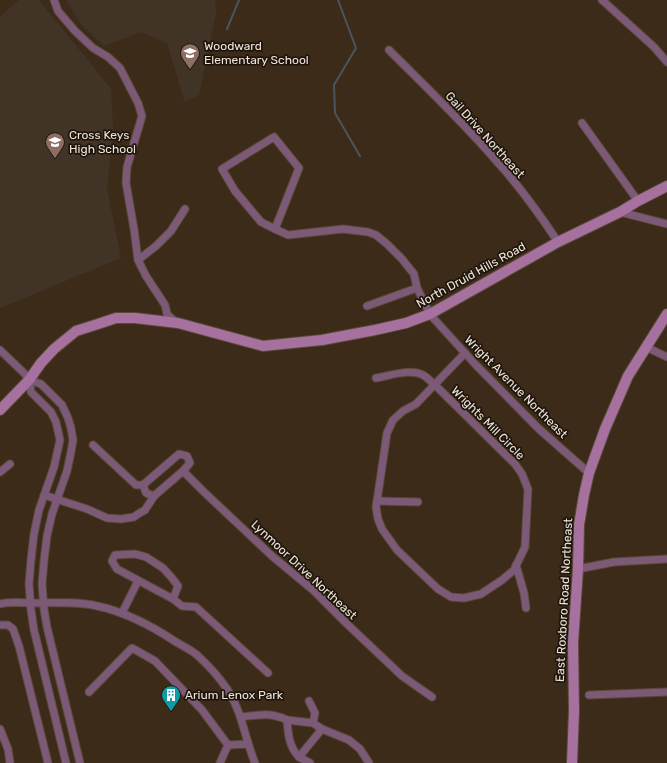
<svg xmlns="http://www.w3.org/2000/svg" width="667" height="763" viewBox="0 0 667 763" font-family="Rubik,sans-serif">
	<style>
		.education { fill: #413426 }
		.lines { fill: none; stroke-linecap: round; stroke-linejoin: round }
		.stream { stroke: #49555e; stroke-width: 2 }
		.minor-casing { stroke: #5a4938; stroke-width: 9 }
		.secondary-casing { stroke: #5a4938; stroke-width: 12 }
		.minor { stroke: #7c5a77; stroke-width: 7 }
		.secondary { stroke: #a6719f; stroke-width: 10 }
		.labels { text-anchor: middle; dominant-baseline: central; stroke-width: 3.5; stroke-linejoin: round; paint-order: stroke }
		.poi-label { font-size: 12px; fill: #f0e4d9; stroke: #1e160d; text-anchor: start }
		.street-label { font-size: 12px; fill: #f0e4d9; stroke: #1e160d }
	</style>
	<rect width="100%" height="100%" fill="#3d2b19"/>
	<g class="education">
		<polygon points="19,0 39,0 111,89 113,128 107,189 121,258 0,308 0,17"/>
		<polygon points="66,0 215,0 216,13 199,95 185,102 167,43 141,32 104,46 82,25"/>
	</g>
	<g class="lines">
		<g class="stream">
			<polyline points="338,0 356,48 334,85 335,113 360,156"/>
			<polyline points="227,29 239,0"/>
		</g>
		<g class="minor-casing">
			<g id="minor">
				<polyline points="54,0 58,11 75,31 93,48 108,57 120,68 138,103 142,116 127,167 126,183 134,229 138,260 146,276 165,305 167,314 177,323"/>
				<polyline points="602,0 654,47 667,62"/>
				<path d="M389,50C426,87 465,124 499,164C521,188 540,215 558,242"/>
				<polyline points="582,123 638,201"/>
				<polygon points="274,137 299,168 275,229 261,222 235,191 222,169"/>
				<polyline points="620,212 667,224"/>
				<polyline points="275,229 288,235 343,229 368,232 376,235 387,244 402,259 414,274 417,288 430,314 435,320 475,364 539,429 589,473"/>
				<polyline points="138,260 156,246 171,231 185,209"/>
				<polyline points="367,306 417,288"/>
				<polyline points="646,347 667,357"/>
				<polyline points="0,350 25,374 29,380"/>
				<path d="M376,378C389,376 410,368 423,375C427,377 431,382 435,385L515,464L522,474L528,489L525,547L514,570L502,580L481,594L464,598L451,597L438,589L397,550L382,529L378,519L376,507L377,501L387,433L393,420L403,411L416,404L465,353"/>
				<polyline points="29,380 41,384 62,405 68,418 71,428 73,440 71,452 67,471 52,514 47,536 44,561 42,584 44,609 47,627 80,763"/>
				<polyline points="29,380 31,392 51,412 56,422 60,440 54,467 39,510 34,534 31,560 29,584 31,610 34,630 66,763"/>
				<polyline points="93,445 136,485 143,485"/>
				<polygon points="179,454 187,456 190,463 183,471 154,496 146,493 143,485"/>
				<polyline points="183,471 204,492 272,556 313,590 346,623 402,676 432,697"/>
				<polyline points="0,472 10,464"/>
				<polyline points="44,495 87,509 107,518 121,519 134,517 138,514 145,510 154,496"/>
				<polyline points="377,501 418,502"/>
				<polyline points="516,565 524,593 526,608"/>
				<polyline points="578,569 614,562 667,559"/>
				<polyline points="173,599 178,586 172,578 163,568 146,557 135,554 115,555 112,561 117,569 173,599 182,606 196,607 268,673"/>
				<path d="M0,604C11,601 24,603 36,603C56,603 77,601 97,606C126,612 152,626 176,642C183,646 191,650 197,655C208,665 219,677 227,689C242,711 245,739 255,763"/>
				<polyline points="122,613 138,581"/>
				<polyline points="0,625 8,625 13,629 19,646 48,763"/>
				<polyline points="89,692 132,648 155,661 202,710 228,745 248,744"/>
				<polyline points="589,695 667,692"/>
				<polyline points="309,701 315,713 313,723"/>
				<path d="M241,717C259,715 270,712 287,720C288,733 289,747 299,757C302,759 307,761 310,763"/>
				<polyline points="287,720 313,723 322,729 349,740 360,749 369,763"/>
				<polyline points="0,729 8,749 10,763"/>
				<polyline points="299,757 322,729"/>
				<polyline points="220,763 228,745"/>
			</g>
		</g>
		<g class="secondary-casing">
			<g id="secondary">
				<polyline points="0,410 29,380 41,363 54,349 76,331 98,324 116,318 135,318 178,323 263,346 322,340 375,330 406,323 430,314 558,242 620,212 638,201 667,186"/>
				<polyline points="572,763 574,711 573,643 578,569 579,525 584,495 589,473 605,429 628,376 667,314"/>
			</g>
		</g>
		<use href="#minor" class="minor"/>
		<use href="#secondary" class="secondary"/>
	</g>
	<defs>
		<g id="school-pin" transform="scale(1)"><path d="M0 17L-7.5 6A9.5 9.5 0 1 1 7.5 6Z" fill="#8d6e63" stroke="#1e160d"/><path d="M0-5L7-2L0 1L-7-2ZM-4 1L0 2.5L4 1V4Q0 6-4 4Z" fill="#fff"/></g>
		<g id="building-pin" transform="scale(1)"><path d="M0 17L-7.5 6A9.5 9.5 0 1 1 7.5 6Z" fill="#0f9aa8" stroke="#1e160d"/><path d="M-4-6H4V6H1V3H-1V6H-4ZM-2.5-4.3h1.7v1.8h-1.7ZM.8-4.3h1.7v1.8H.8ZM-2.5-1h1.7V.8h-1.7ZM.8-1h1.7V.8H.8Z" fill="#fff"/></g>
	</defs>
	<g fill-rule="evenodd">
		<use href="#school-pin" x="190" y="53"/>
		<use href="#school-pin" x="55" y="142"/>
		<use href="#building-pin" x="171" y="695"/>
	</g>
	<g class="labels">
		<g class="poi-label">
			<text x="204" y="46">Woodward<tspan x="204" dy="14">Elementary School</tspan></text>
			<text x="69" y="135">Cross Keys<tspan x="69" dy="14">High School</tspan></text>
			<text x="185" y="695">Arium Lenox Park</text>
		</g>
		<g class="street-label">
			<text transform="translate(485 135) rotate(48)">Gail Drive Northeast</text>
			<text transform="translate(471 275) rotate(-29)">North Druid Hills Road</text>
			<text transform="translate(516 387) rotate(45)">Wright Avenue Northeast</text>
			<text transform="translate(488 423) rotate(45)">Wrights Mill Circle</text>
			<text transform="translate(304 570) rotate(43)">Lynmoor Drive Northeast</text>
			<text transform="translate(564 600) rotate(-87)">East Roxboro Road Northeast</text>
		</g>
	</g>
</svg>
